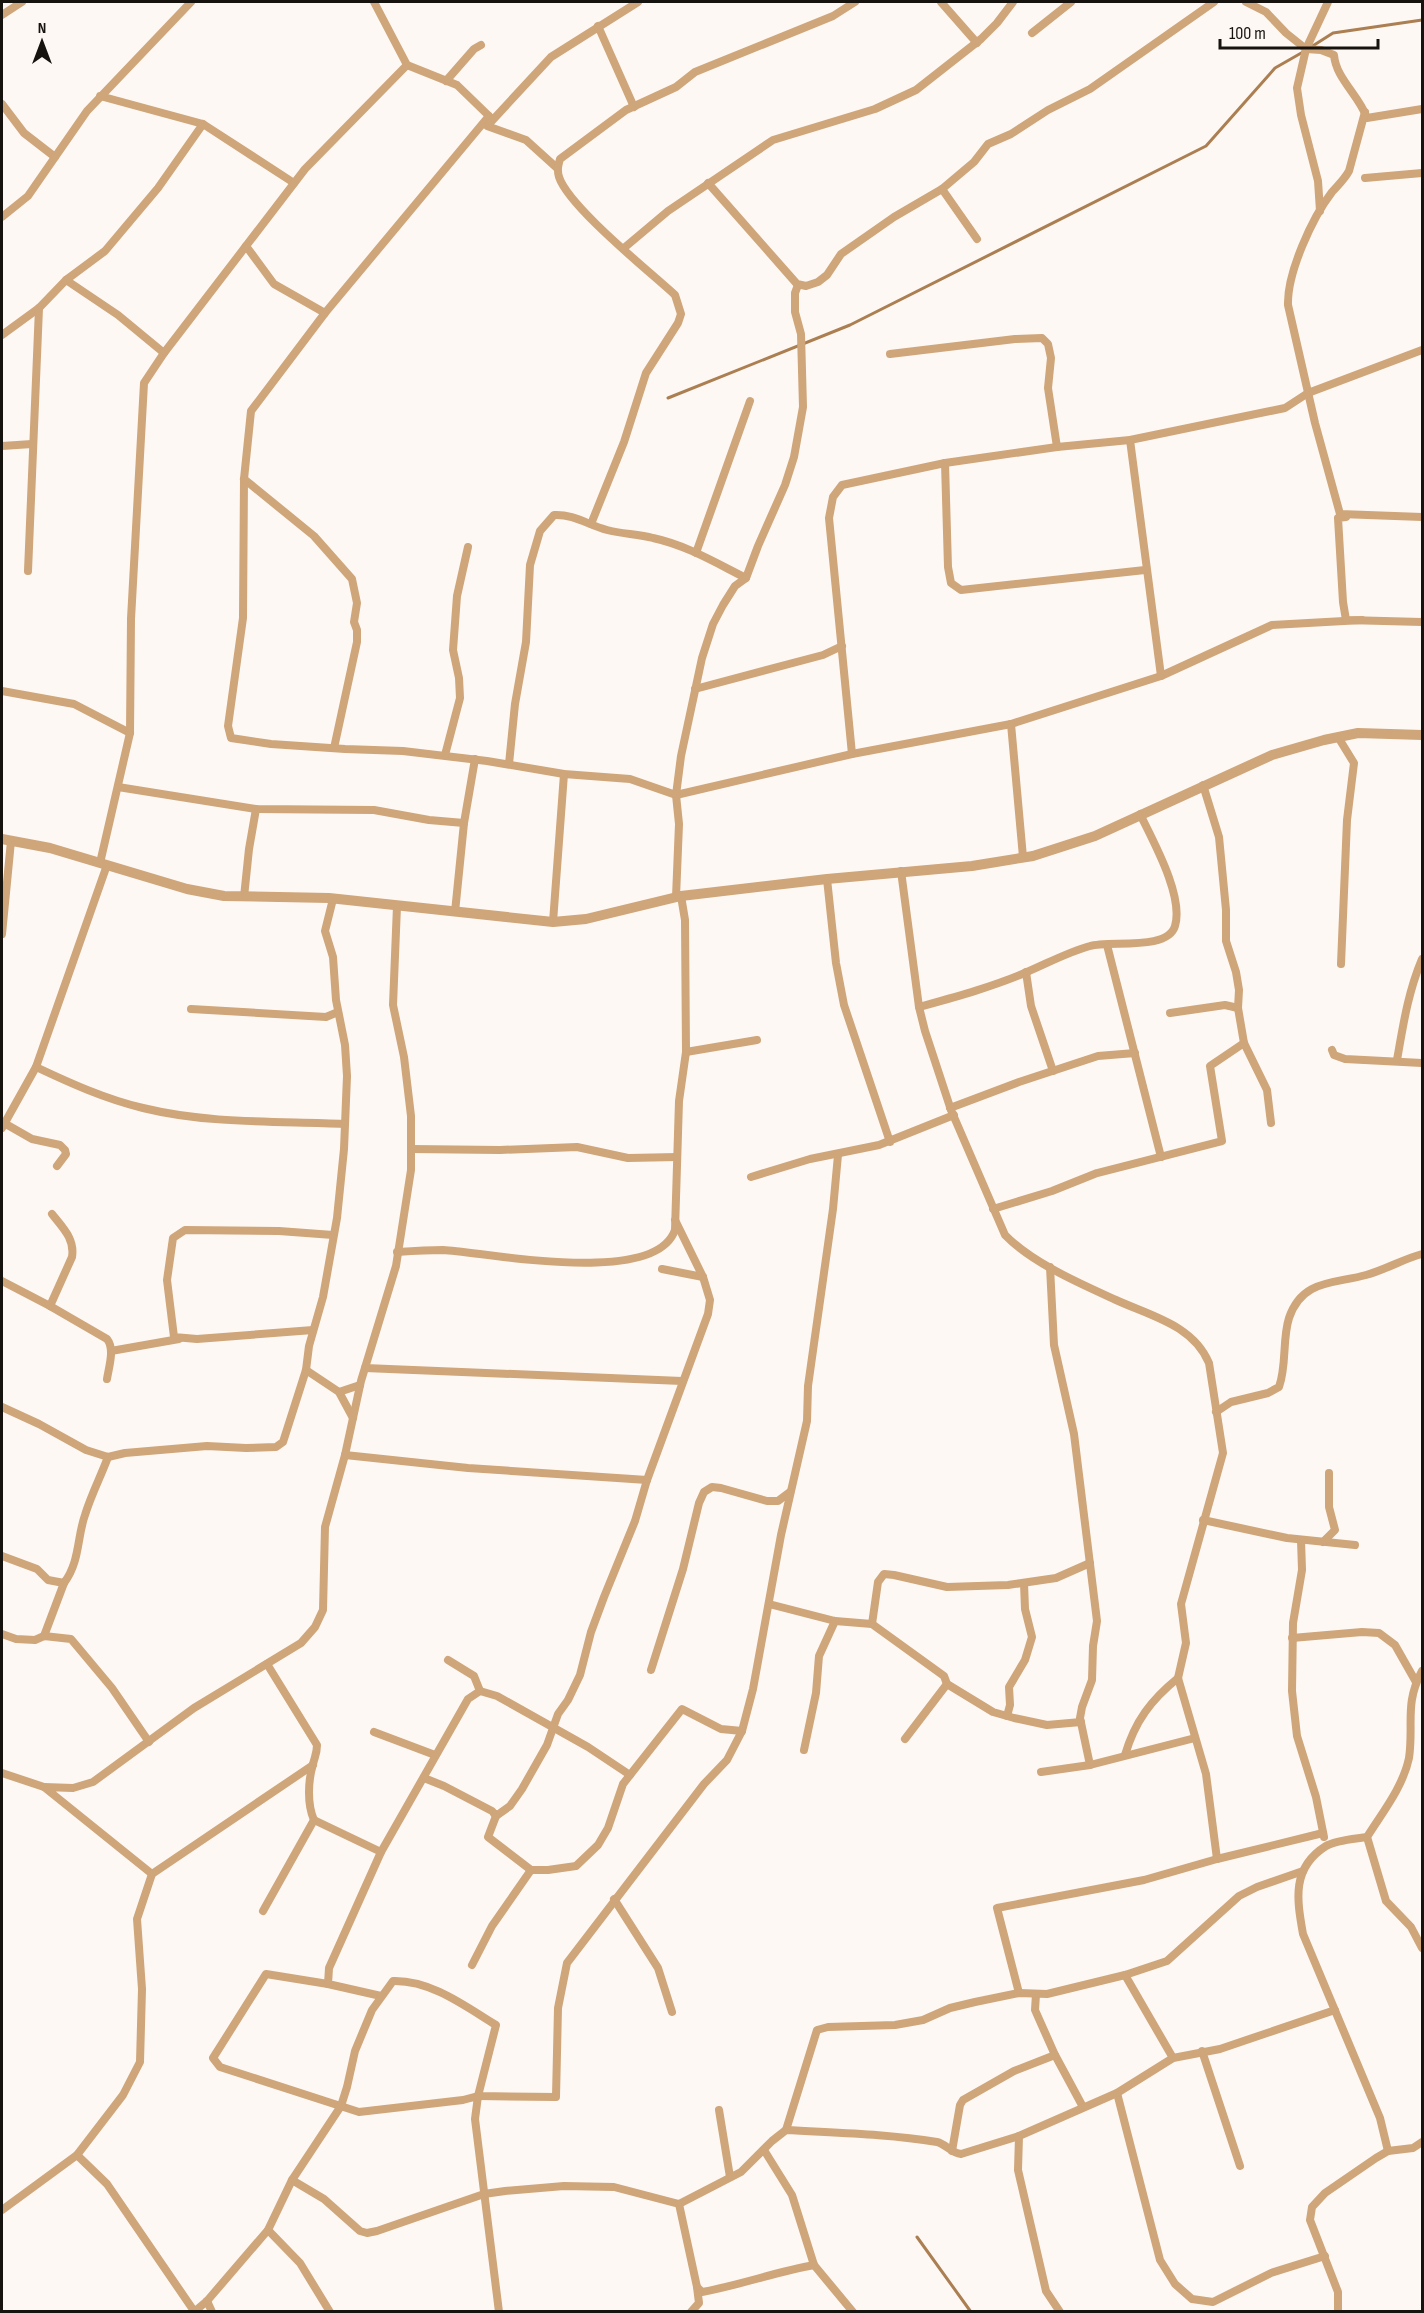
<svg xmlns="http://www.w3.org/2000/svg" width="1424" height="2313" viewBox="0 0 1424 2313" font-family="'Sofia Sans Condensed',sans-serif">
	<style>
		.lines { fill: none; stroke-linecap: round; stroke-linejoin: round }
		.stream { stroke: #ab7f51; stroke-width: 3 }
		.minor { stroke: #cfa57a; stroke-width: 8 }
		.tertiary { stroke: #cfa57a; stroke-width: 10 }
	</style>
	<rect width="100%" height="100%" fill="#fdf8f4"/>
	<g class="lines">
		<g class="stream">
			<polyline points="1311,47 1333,33 1422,20"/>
			<polyline points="668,398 850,325 1206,146 1275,68 1303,52"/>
			<polyline points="917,2237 971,2312"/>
		</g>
		<g class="minor">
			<polyline points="374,2 407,65 457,85 489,116 487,126 526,140 557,168"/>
			<polyline points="941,2 977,43"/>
			<path d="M1246,2L1266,12L1286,33L1306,49L1321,50L1334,55C1336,79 1359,95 1367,118L1422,109"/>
			<polyline points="2,15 22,2"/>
			<polyline points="598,26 634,107"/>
			<polyline points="1032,33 1071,2"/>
			<polyline points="446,81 474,49 481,45"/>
			<polyline points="100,96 203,124 294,183"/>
			<polyline points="2,104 24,133 55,157"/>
			<path d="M1365,112L1349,171C1344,180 1338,185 1332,192C1312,218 1287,273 1288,305L1315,423L1340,514L1422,517"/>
			<polyline points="489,116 325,313 251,411 244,479 243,618 228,726 231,738 271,744 345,749 403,751 487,761 564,774 630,779 676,795 852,754 1011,724 1161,676 1272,625 1362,620"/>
			<polyline points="489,124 551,57 638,2"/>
			<polyline points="1365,178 1422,173"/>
			<polyline points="708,183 797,284 806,286 818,282 827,275 841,254 894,217 942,189 974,162 988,144 1011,134 1048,110 1090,89 1214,2"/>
			<polyline points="942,189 977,239"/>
			<polyline points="1320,211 1318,181 1301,115 1297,88 1306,49 1328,2"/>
			<polyline points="2,217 28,196 87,111 191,2"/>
			<polyline points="246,246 274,284 325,313"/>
			<polyline points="624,248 668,211 773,140 875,109 916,90 981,39 997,23 1013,2"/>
			<polyline points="66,280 118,315 164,353"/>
			<polyline points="2,335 39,308 66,280 105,251 158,188 203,124"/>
			<polyline points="890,354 1015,339 1042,338 1048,344 1051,358 1048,388 1057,447"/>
			<polyline points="1130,440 1161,676"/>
			<polyline points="2,446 32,444"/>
			<polyline points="945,463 948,567 951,583 961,590 1145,570"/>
			<polyline points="244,479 314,536 352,579 357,603 354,622 357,630 357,642 334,748"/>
			<polyline points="1346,517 1338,518 1343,602 1346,620 1422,622"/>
			<path d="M591,524L624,442L646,373L678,323L681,314L675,295C649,271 569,207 559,177C557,170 558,166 560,159L626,110L676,87L695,72L833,16L855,2"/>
			<polyline points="696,553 750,401"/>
			<polyline points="28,571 39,308"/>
			<polyline points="695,689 823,655 842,646"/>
			<polyline points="2,691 74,704 130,733"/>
			<polyline points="1011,724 1023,857"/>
			<polyline points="1338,737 1354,763 1347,820 1341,964"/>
			<polyline points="852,754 829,518 833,497 842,485 945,463 1057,447 1130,440 1285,408 1308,393 1422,350"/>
			<polyline points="445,755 460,698 459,678 453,650 457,596 468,547"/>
			<path d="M509,764L515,704L526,642L530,565L540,531L554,515C574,514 588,525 607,530C622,534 638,534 653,538C686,545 716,563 746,578"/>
			<polyline points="1203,785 1219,837 1226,910 1226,941 1236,972 1239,990 1238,1008 1244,1043 1267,1090 1271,1123"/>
			<polyline points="118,787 256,809 374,810 429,820 464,823"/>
			<polyline points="100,863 130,733 131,619 144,383 164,353 305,169 407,65"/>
			<path d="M901,871L919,1007L925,1031L951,1110L1005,1235C1032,1263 1081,1284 1116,1300C1151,1316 1193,1325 1209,1363L1223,1453L1181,1604L1186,1643L1178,1678L1206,1774L1217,1859"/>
			<polyline points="827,879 836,963 844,1005 890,1142"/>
			<polyline points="244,897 249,849 256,809"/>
			<polyline points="676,897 679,824 676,795 681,756 702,658 713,624 723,605 735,586 746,578 758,546 785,485 794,457 803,407 801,334 795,312 795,293 798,285"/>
			<polyline points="455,912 464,823 475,759"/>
			<polyline points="553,922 564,774"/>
			<polyline points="2,934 11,841"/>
			<polyline points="1107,945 1161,1157"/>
			<polyline points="1026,972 1031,1006 1053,1071"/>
			<path d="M919,1007C955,997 992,987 1027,972C1048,963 1068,952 1090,946C1109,940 1168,951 1175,926C1184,896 1153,841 1140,814"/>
			<polyline points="191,1009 326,1017 338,1012"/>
			<polyline points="1170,1013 1225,1005 1238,1008"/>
			<polyline points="1332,1050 1334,1055 1345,1059 1422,1063"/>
			<polyline points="686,1052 757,1040"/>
			<path d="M1397,1060C1403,1026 1408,992 1422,959"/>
			<path d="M36,1067C70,1083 105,1099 143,1108C208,1124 277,1121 344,1124"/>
			<polyline points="950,1108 1019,1082 1098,1056 1135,1053"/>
			<polyline points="4,1123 32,1139 60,1145 65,1150 66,1154 57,1166"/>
			<polyline points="2,1128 36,1067 107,865"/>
			<polyline points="411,1149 500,1150 577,1147 628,1158 677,1157"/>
			<polyline points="751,1177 810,1159 879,1145 954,1115"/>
			<polyline points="993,1209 1052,1191 1097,1173 1222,1141 1210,1066 1244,1043"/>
			<path d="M397,1252C412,1251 428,1250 443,1250C491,1253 655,1287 675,1230L679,1101L686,1052L685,920L681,896"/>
			<polyline points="1050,1267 1054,1345 1074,1434 1097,1621 1093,1646 1092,1680 1082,1707 1080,1718 1090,1765"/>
			<polyline points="662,1269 703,1277"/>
			<path d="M2,1281L50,1306L107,1339C115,1349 109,1366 107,1379"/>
			<path d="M50,1306L72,1257C75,1239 63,1228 52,1214"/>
			<polyline points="313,1330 197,1339 174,1337 167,1280 173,1238 185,1230 279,1231 333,1235"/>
			<polyline points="111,1351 179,1339"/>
			<polyline points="365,1368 682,1381"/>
			<polyline points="306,1370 339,1392 353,1418"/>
			<polyline points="339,1392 360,1385"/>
			<polyline points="2,1407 39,1424 86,1450 108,1457 125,1453 207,1446 246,1448 276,1447 283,1442 306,1370 309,1346 323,1297 337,1218 344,1149 347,1076 345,1045 336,1000 333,957 325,931 333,899"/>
			<path d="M1216,1412L1231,1402L1268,1393L1279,1387C1287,1365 1282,1340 1289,1318C1302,1279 1334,1284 1366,1275C1385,1270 1403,1259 1422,1254"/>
			<polyline points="345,1455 468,1468 647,1480"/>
			<polyline points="1203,1520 1287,1538 1355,1545"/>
			<polyline points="1301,1540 1302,1570 1293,1623 1292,1691 1297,1736 1316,1797 1324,1837"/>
			<polyline points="1323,1542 1335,1530 1329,1507 1329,1473"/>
			<path d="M2,1556L37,1569L48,1580L64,1583C80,1562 77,1537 85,1515C91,1495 101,1476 108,1457"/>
			<polyline points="769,1604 835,1621 872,1624 944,1676 947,1684 993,1712 1014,1718 1047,1725 1081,1722"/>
			<polyline points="872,1624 878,1582 884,1574 894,1575 947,1587 1008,1585 1056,1578 1090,1563"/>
			<polyline points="2,1634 16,1639 35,1640 44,1636 71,1639 112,1688 149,1742"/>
			<polyline points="44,1636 64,1583"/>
			<polyline points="1292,1638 1362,1632 1379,1633 1395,1645 1416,1682"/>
			<polyline points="448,1660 474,1676 480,1691"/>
			<path d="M267,1664L317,1745C317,1753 315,1756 313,1764C308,1781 307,1804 314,1820L381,1852"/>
			<polyline points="651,1670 683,1569 699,1503 704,1492 712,1487 721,1488 767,1501 778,1501 790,1492"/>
			<polyline points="1007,1716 1010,1705 1009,1687 1025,1660 1032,1637 1025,1609 1024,1583"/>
			<polyline points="374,1732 435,1755"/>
			<polyline points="905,1739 947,1684"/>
			<polyline points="804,1750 816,1693 819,1656 835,1621"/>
			<path d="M1125,1755C1135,1721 1151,1700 1178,1678"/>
			<polyline points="1041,1772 1090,1765 1195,1738"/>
			<polyline points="2,1773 44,1787"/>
			<polyline points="424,1778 444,1786 492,1811 496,1816 510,1806 522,1789 547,1745 558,1714 568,1700 580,1675 591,1632 604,1597 635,1521 647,1480 708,1314 710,1300 703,1277 675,1220"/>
			<polyline points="496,1816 488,1837 531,1870 548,1870 576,1866 598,1845 608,1828 623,1784 630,1775"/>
			<polyline points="1367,1837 1386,1901 1411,1927 1422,1948"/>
			<polyline points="152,1874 44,1787 73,1788 93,1782 194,1708 301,1643 315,1627 323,1610 325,1527 345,1455 361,1381 396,1266 411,1170 411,1116 404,1057 393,1005 397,906"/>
			<polyline points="614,1899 658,1968 672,2012"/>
			<polyline points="263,1911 314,1820"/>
			<polyline points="472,1965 492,1926 531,1870"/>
			<polyline points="1125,1975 1173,2058"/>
			<polyline points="328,1984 266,1974 213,2058 220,2067 359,2112 463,2100 478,2096 475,2119 499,2312"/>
			<polyline points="1019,1993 997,1908 1144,1880 1217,1859 1323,1833"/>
			<polyline points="1036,1994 1035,2010 1055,2055 1083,2107"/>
			<polyline points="381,1996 328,1984 329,1968 381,1852 468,1699 480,1691 497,1696 588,1747 630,1775 682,1709 721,1729 742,1731"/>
			<polyline points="1202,2051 1240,2166"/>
			<polyline points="1117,2093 1160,2260 1175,2284 1192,2299 1213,2302 1271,2273 1325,2256"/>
			<polyline points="719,2110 730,2177"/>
			<polyline points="786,2130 817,2030 828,2027 895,2025 923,2020 950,2008 975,2002 1019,1993 1047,1994 1125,1975 1167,1961 1239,1896 1257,1887 1303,1871"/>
			<polyline points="1019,2136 1018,2170 1046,2291 1060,2312"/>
			<polyline points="764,2150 792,2195 814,2265 853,2312"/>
			<polyline points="952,2151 960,2105 963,2100 1014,2071 1055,2055"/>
			<path d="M1388,2151L1380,2118L1303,1934C1297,1900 1291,1868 1326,1846C1336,1840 1354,1839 1367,1837C1382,1813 1403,1787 1409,1758C1414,1725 1404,1704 1422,1671"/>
			<polyline points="77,2155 107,2184 194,2311"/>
			<path d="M292,2180L324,2199L360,2231L367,2233L377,2231L484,2194L505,2191L564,2186L614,2187L679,2204L741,2172L772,2141L786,2130C836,2133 887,2134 937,2142C946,2144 951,2153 961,2154L1019,2136L1117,2093L1173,2058L1220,2049L1335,2010"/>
			<path d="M679,2204L697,2287L702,2292C740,2285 776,2272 814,2265"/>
			<polyline points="2,2210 77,2155 123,2095 140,2062 142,1989 137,1919 152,1874 313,1765"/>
			<polyline points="268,2230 300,2263 330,2312"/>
			<polyline points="207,2301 212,2312"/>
			<path d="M194,2312L207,2301L268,2230L292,2180L341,2106L347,2087L355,2051L372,2010L393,1981C431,1980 465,2006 496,2025L478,2096L556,2097L558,2008L567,1963L704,1784L727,1760L742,1731L753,1689L781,1535L807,1421L808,1386L833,1209L838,1155"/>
			<polyline points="691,2312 699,2303 697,2287"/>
			<polyline points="1338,2312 1338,2292 1310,2220 1312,2207 1325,2193 1376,2158 1388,2151 1413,2148 1422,2142"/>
		</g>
		<polyline class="tertiary" points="2,839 50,848 187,889 224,896 329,898 553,922 586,919 681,896 827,879 972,866 1033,856 1095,836 1272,755 1324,740 1358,733 1422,735"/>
	</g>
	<rect width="1424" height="2313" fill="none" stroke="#16120e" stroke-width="6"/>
	<g transform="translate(42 42)" stroke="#fdf8f4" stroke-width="4.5" paint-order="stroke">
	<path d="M0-4.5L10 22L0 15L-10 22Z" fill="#16120e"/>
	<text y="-9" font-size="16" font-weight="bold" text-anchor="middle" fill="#16120e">N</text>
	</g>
	<path d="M1220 39v9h158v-9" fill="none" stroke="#16120e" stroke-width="3"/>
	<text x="1229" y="39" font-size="18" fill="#16120e" stroke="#fdf8f4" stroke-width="4.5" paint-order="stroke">100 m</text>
</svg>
